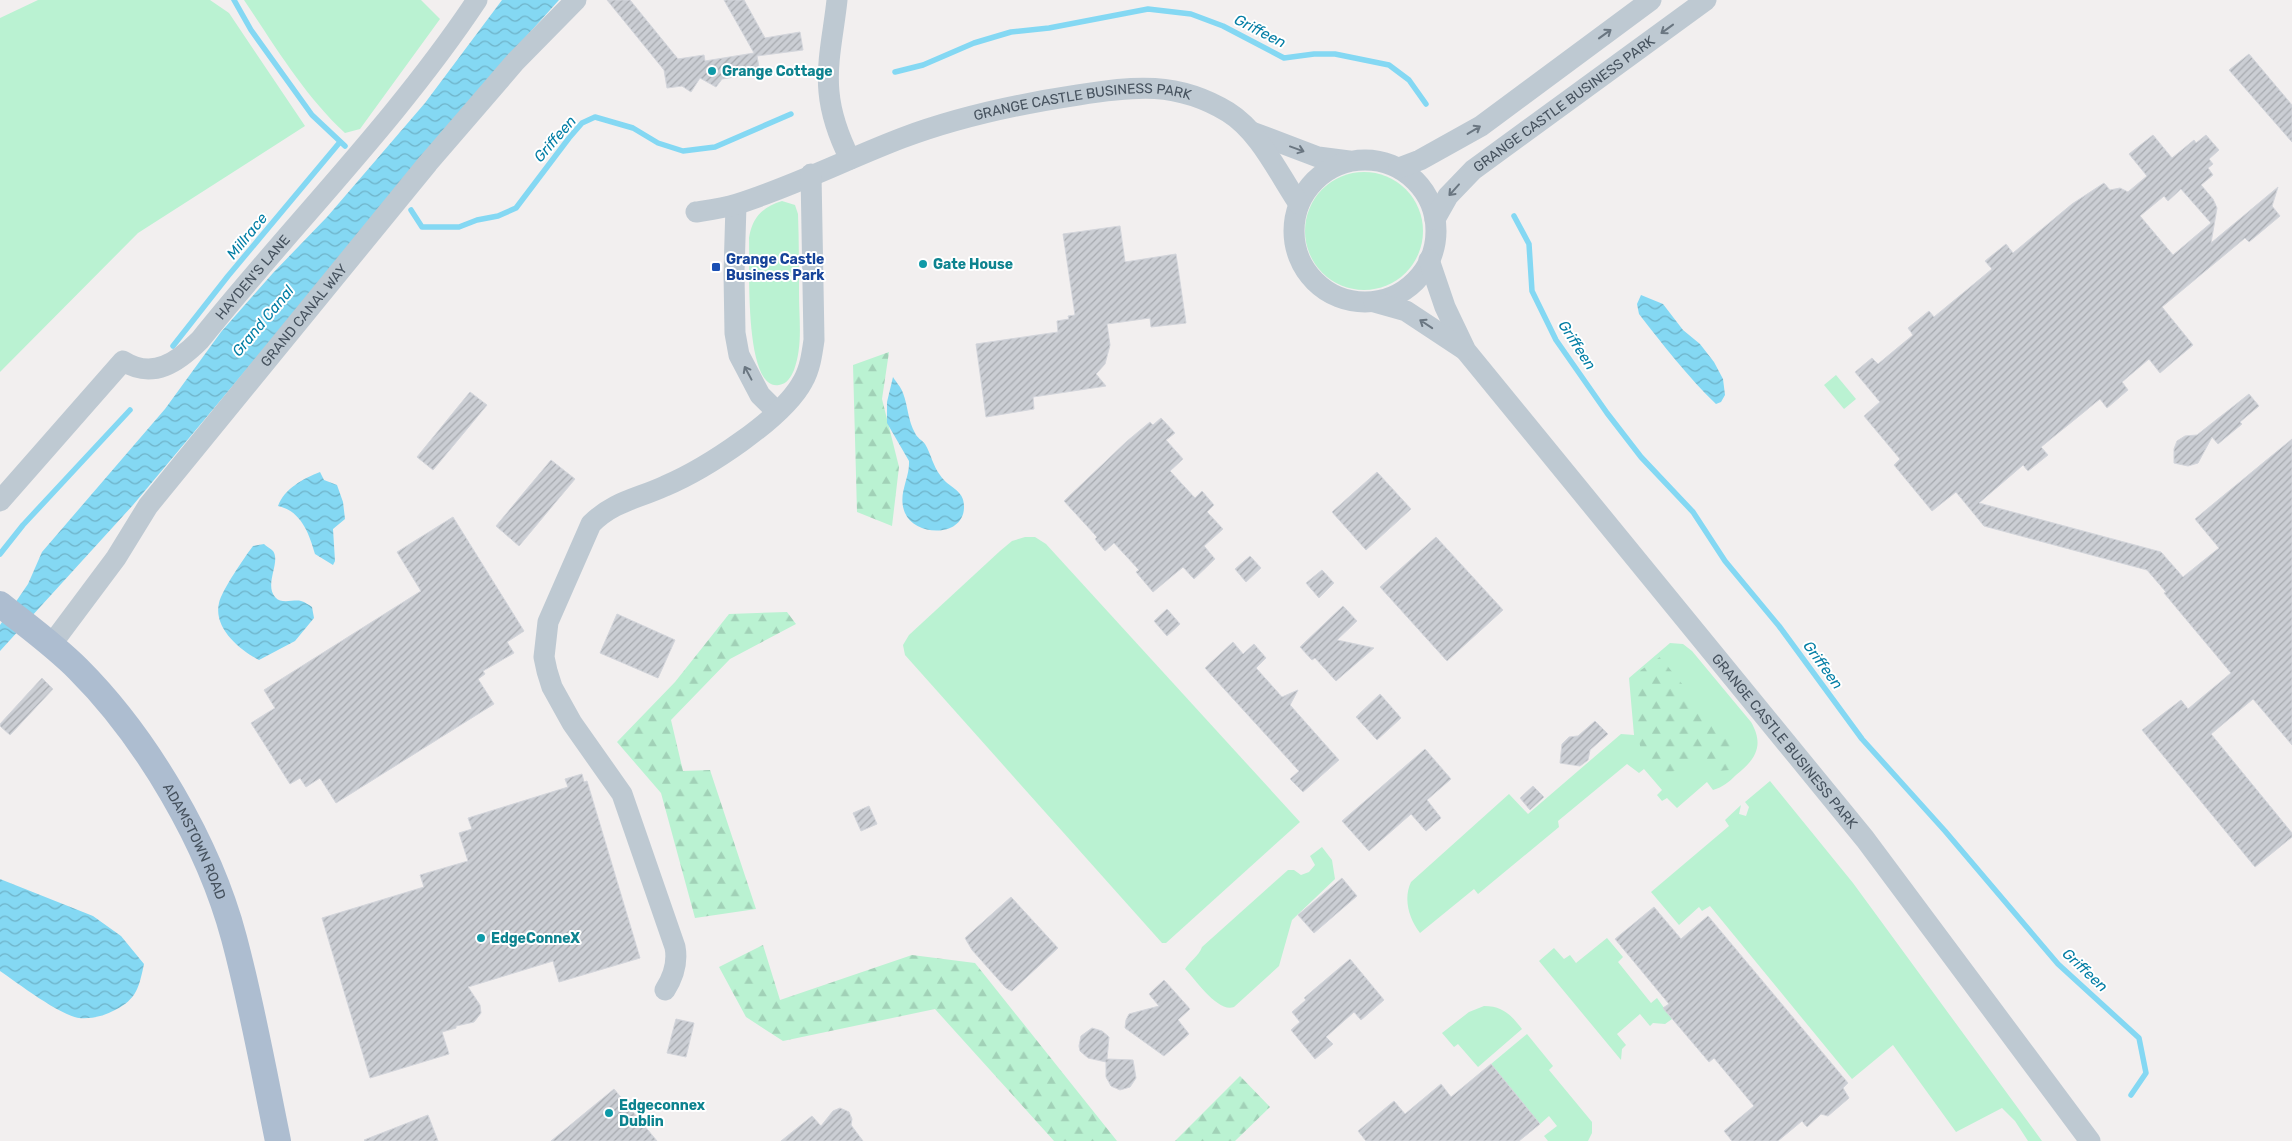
<svg xmlns="http://www.w3.org/2000/svg" width="2292" height="1141" viewBox="0 0 2292 1141" font-family="Rubik,sans-serif">
	<style>
		.green { fill: #baf2d2 }
		.forest { fill: url(#forest-firs) }
		.water { fill: url(#water-waves) }
		.lines { fill: none; stroke-linecap: round; stroke-linejoin: round }
		.stream { stroke: #84d8f3; stroke-width: 5.5 }
		.building { fill: url(#building-hatch); stroke: #d3d5db; fill-rule: evenodd }
		.minor { stroke: #bec9d2; stroke-width: 21 }
		.major { stroke: #adbdd0; stroke-width: 26 }
		.oneway { stroke: #6a7681 }
		.culture-dot { fill: #0f9aa8; stroke: #fff; stroke-width: 2 }
		.transit-dot { fill: #1a4fb4; stroke: #fff; stroke-width: 2 }
		.labels { text-anchor: middle; dominant-baseline: central; stroke-width: 4; stroke-linejoin: round; paint-order: stroke }
		.culture-label { font-size: 14px; font-weight: bold; fill: #0d838f; stroke: #fff; text-anchor: start }
		.street-label { font-size: 14px; fill: #46525e; stroke: #fff }
		.transit-label { font-size: 14px; font-weight: bold; fill: #164399; stroke: #fff; text-anchor: start }
		.water-label { font-size: 15px; font-style: italic; fill: #037ea5; stroke: #fff }
	</style>
	<defs>
		<pattern id="forest-firs" width="22" height="20" patternUnits="userSpaceOnUse" patternTransform="scale(1.25)"><rect width="22" height="20" fill="#baf2d2"/><path d="M5 1l3.5 6h-7zM16 11l3.5 6h-7z" fill="#a1d1b7"/></pattern>
		<pattern id="water-waves" width="16" height="10" patternUnits="userSpaceOnUse" patternTransform="scale(1.25)"><rect width="16" height="10" fill="#84d8f3"/><path d="M0 5q4-4 8 0t8 0" fill="none" stroke="#6eb2c8"/></pattern>
		<pattern id="building-hatch" width="6" height="6" patternUnits="userSpaceOnUse" patternTransform="scale(1.25)"><rect width="6" height="6" fill="#cbced4"/><path d="M-1 1l2-2M0 6l6-6M5 7l2-2" fill="none" stroke="#a7aaaf"/></pattern>
	</defs>
	<rect width="100%" height="100%" fill="#f2efef"/>
	<g class="green">
		<polygon points="38,0 210,0 229,13 305,126 138,233 0,372 0,18"/>
		<path d="M244,0H421L440,19L360,129L345,133C304,95 275,46 244,0Z"/>
		<circle cx="1364" cy="231" r="59"/>
		<path d="M782,201L795,205L798,214C799,241 799,268 799,294C799,319 803,346 794,370C791,377 787,384 779,385C743,392 750,261 749,238C752,218 762,207 782,201Z"/>
		<polygon points="1836,375 1856,399 1844,409 1824,385"/>
		<polygon points="1025,537 1035,537 1046,544 1300,822 1166,943 1162,943 905,655 903,645 909,635 1000,551 1012,541"/>
		<path d="M1670,643L1683,644L1692,651L1751,722C1765,746 1755,760 1736,775C1729,782 1723,787 1713,790L1707,782L1677,808L1667,798L1662,801L1657,795L1662,790L1644,769L1639,773L1627,764L1558,821L1559,827L1478,894L1474,889L1420,933C1409,919 1403,899 1411,882L1509,794L1528,814L1621,734L1634,735L1629,678Z"/>
		<polygon points="1770,781 1853,883 2042,1141 2028,1141 2015,1121 2002,1108 1956,1132 1893,1045 1852,1079 1710,906 1702,911 1699,907 1679,925 1651,892 1729,826 1725,820 1741,805 1739,814 1746,816 1749,807 1745,802"/>
		<path d="M1322,847L1332,860L1335,879L1292,920L1279,966L1234,1007C1218,1013 1196,980 1185,969C1189,962 1199,956 1202,947L1288,870H1294L1301,875L1309,872L1315,865L1310,856Z"/>
		<polygon points="1607,938 1623,957 1618,962 1651,1003 1657,998 1672,1019 1665,1024 1653,1023 1650,1026 1640,1014 1617,1034 1626,1045 1622,1049 1621,1060 1539,961 1554,948 1564,959 1570,955 1576,963"/>
		<path d="M1484,1006C1503,1006 1511,1015 1522,1029L1478,1067L1458,1044L1454,1047L1442,1033L1469,1012Z"/>
		<polygon points="1527,1034 1553,1066 1549,1070 1592,1122 1592,1133 1588,1141 1548,1141 1544,1136 1557,1126 1549,1116 1540,1124 1491,1064"/>
	</g>
	<g class="forest">
		<polygon points="889,352 882,399 899,467 892,526 857,512 853,365"/>
		<polygon points="787,612 796,624 730,659 671,720 683,771 710,770 756,909 695,918 661,793 617,742 675,682 729,614"/>
		<path d="M1660,657L1728,740L1734,757L1733,766L1730,770L1717,771L1705,758C1701,759 1697,759 1693,759C1685,762 1679,772 1670,772C1628,776 1638,701 1637,676L1641,670Z"/>
		<polygon points="763,945 780,1000 912,955 975,963 1117,1141 1054,1141 935,1009 783,1041 746,1017 719,967"/>
		<polygon points="1240,1076 1270,1107 1235,1141 1175,1141"/>
	</g>
	<g class="water">
		<polygon points="502,0 559,0 514,50 133,505 0,651 0,625 28,584 42,552 165,409 221,332 273,273 327,217 425,103"/>
		<path d="M1641,295L1663,304L1683,330L1700,344L1714,362L1723,379L1725,395L1721,402L1716,404C1688,377 1663,345 1639,314L1637,304Z"/>
		<path d="M893,377C896,382 901,387 903,393C908,406 908,421 915,433C917,438 922,440 925,444C931,454 933,466 940,475C948,488 964,489 964,506C965,538 915,537 905,513C897,494 910,479 909,461L887,423V402Z"/>
		<path d="M320,472L324,480L337,485L343,502L345,519L333,529L335,561L333,565L315,554C309,533 301,511 278,506C284,489 304,478 320,472Z"/>
		<path d="M264,544C266,546 271,549 273,551C281,562 264,584 275,597C282,605 293,599 301,601C305,602 309,605 312,607L314,618L295,641L259,660C240,650 213,628 219,603C222,590 244,558 253,546Z"/>
		<path d="M0,879L93,916L121,936L144,964C139,987 137,999 115,1010C104,1016 92,1019 79,1018C61,1016 16,982 0,971Z"/>
	</g>
	<g class="lines">
		<g class="stream">
			<polyline points="234,0 251,30 312,115 345,146"/>
			<polyline points="895,72 923,65 974,43 1011,32 1049,28 1148,9 1191,14 1223,26 1284,58 1314,54 1335,54 1389,65 1409,80 1426,104"/>
			<polyline points="411,210 422,227 459,227 477,220 498,216 516,208 569,138 582,123 595,117 633,128 658,143 683,151 715,147 791,114"/>
			<polyline points="1514,216 1529,244 1532,291 1556,340 1607,413 1641,457 1693,512 1725,561 1779,626 1862,739 1945,831 2058,964 2139,1038 2146,1073 2131,1095"/>
			<polyline points="173,346 228,276 340,142"/>
			<polyline points="0,554 23,525 130,410"/>
		</g>
	</g>
	<g class="building">
		<polygon points="607,0 630,0 678,59 704,55 705,61 754,53 724,0 744,0 765,38 800,32 803,50 757,56 760,73 722,79 716,87 700,78 691,92 682,86 667,88 664,70"/>
		<polygon points="2249,54 2292,105 2292,142 2229,70"/>
		<path d="M2153,135L2172,158L2194,140L2196,143L2206,135L2219,150L2209,159L2213,164L2208,168L2213,175L2201,185L2213,199L2217,208L2211,243L2278,187L2272,206L2280,216L2249,242L2245,238L2162,307L2193,345L2160,373L2149,359L2122,382L2128,390L2107,408L2100,399L2041,447L2048,455L2028,471L2023,465L1979,503L2161,552L2183,577L2219,548L2195,519L2292,439V745L2253,699L2211,734L2292,833V837L2255,867L2142,730L2181,700L2188,709L2231,673L2164,593L2166,592L2147,570L1984,526L1956,492L1932,511L1894,465L1900,459L1864,416L1880,402L1855,372L1872,358L1878,364L1913,335L1908,328L1929,311L1934,317L1992,269L1985,261L2006,244L2013,253L2072,204L2104,183L2110,190L2120,188L2128,192L2147,176L2129,154ZM2181,189L2211,223L2173,255L2140,216L2164,196L2168,201Z"/>
		<polygon points="1120,226 1125,262 1176,254 1186,323 1151,327 1150,318 1107,324 1110,345 1105,364 1096,374 1106,386 1033,397 1034,409 986,417 976,344 1058,332 1057,321 1069,319 1068,316 1075,315 1063,234"/>
		<polygon points="470,392 487,405 433,470 417,457"/>
		<polygon points="2249,394 2259,406 2240,422 2242,424 2218,444 2212,437 2198,463 2188,466 2174,463 2174,449 2177,441 2185,436 2197,435"/>
		<polygon points="1161,418 1175,433 1166,440 1183,459 1170,471 1195,498 1202,491 1214,505 1207,512 1223,529 1204,546 1215,559 1194,579 1183,567 1153,592 1136,572 1139,570 1114,543 1105,551 1095,539 1097,537 1064,501 1126,442 1150,422 1153,425"/>
		<polygon points="551,460 575,479 519,546 496,526"/>
		<polygon points="1377,472 1411,509 1366,550 1332,512"/>
		<polygon points="453,517 524,631 507,642 514,653 483,671 485,674 478,679 494,704 336,803 320,778 306,787 300,778 290,784 251,723 275,708 264,690 421,591 397,552"/>
		<polygon points="1436,537 1503,610 1447,661 1380,587"/>
		<polygon points="1250,556 1261,568 1246,582 1235,569"/>
		<polygon points="1322,570 1334,583 1319,598 1306,583"/>
		<polygon points="1343,606 1357,621 1337,640 1374,648 1336,681 1315,658 1312,660 1300,647"/>
		<polygon points="1167,609 1180,624 1167,636 1154,621"/>
		<polygon points="617,614 675,640 658,678 600,653"/>
		<polygon points="1233,642 1243,654 1254,644 1266,658 1256,668 1282,697 1298,690 1290,705 1339,760 1303,792 1290,779 1299,771 1205,668"/>
		<polygon points="42,678 53,689 10,735 0,726 0,724"/>
		<polygon points="1380,694 1401,718 1377,740 1356,717"/>
		<polygon points="1595,721 1608,734 1590,750 1588,760 1580,766 1560,763 1562,744 1569,737 1578,736"/>
		<polygon points="1425,749 1451,779 1427,800 1441,818 1426,831 1411,814 1369,851 1342,821"/>
		<polygon points="582,774 584,782 587,781 640,958 559,982 553,961 468,987 480,1005 481,1013 474,1022 456,1026 456,1028 442,1032 449,1054 370,1078 322,918 424,887 420,875 468,861 459,833 472,829 468,818 568,787 565,779"/>
		<polygon points="1533,786 1544,797 1530,810 1520,798"/>
		<polygon points="869,806 877,824 861,831 853,813"/>
		<polygon points="1342,878 1357,896 1314,933 1298,915"/>
		<polygon points="1011,897 1058,948 1012,991 1006,988 972,950 965,938"/>
		<polygon points="1654,907 1681,939 1708,916 1848,1083 1843,1088 1849,1098 1828,1116 1821,1114 1807,1127 1802,1121 1778,1141 1732,1141 1724,1131 1754,1106 1714,1058 1709,1062 1663,1008 1669,1004 1615,939"/>
		<polygon points="1350,959 1384,1000 1361,1020 1354,1012 1326,1037 1333,1044 1315,1059 1291,1030 1300,1022 1292,1012 1306,1000 1304,998"/>
		<polygon points="1164,980 1190,1009 1178,1020 1189,1034 1164,1056 1125,1028 1126,1020 1129,1014 1159,1006 1149,994"/>
		<polygon points="676,1019 694,1023 686,1057 667,1053"/>
		<polygon points="1092,1028 1102,1031 1109,1037 1107,1059 1133,1060 1136,1078 1130,1087 1120,1090 1111,1086 1106,1077 1106,1062 1088,1058 1080,1051 1079,1046 1081,1036"/>
		<polygon points="1491,1064 1540,1124 1519,1141 1366,1141 1358,1131 1394,1101 1405,1114 1441,1084 1451,1097"/>
		<polygon points="614,1089 657,1141 551,1141"/>
		<polygon points="840,1108 849,1112 852,1119 851,1125 863,1141 781,1141 812,1116 821,1126 833,1111"/>
		<polygon points="428,1115 438,1141 365,1141 364,1140"/>
	</g>
	<g class="lines">
		<g class="minor">
			<path d="M837,0C834,30 826,62 829,92C831,115 840,139 850,159"/>
			<polyline points="1252,132 1318,157 1349,161"/>
			<circle cx="1365" cy="231" r="71"/>
			<polyline points="1399,168 1420,160 1481,126 1651,0"/>
			<polyline points="736,205 734,273 735,333 739,355 760,395 777,412"/>
			<path id="s1" d="M696,212C709,210 724,208 737,204C792,187 847,159 902,138C958,117 1018,104 1078,95C1134,86 1177,81 1228,112C1260,132 1278,173 1299,204"/>
			<path id="s2" d="M1435,219L1448,196L1473,170L1706,0"/>
			<path id="s3" d="M1429,260L1445,307L1466,351L1865,839L2090,1141"/>
			<polyline points="1374,302 1406,311 1465,350"/>
			<path id="s4" d="M0,501L123,361C153,380 178,362 200,340C291,226 396,122 477,0"/>
			<path id="s5" d="M51,645L116,558L148,506L428,163L515,62L576,0"/>
			<path d="M665,990C674,976 678,963 675,947L622,794L572,723L552,687L547,671L544,657L548,622L591,524C614,501 637,499 665,486C705,469 783,419 803,381C810,369 812,354 814,340L811,174"/>
		</g>
		<path class="major" id="s6" d="M0,604C26,625 54,645 78,669C147,738 209,844 234,938C252,1005 264,1073 278,1141"/>
	</g>
	<defs><path id="oneway-shaft" d="M-6 0H5M1.5-3L5.5 0L1.5 3" fill="none" stroke-width="1.6" stroke-linecap="round" stroke-linejoin="round" transform="scale(1.25)"/></defs>
	<g class="oneway">
		<use href="#oneway-shaft" transform="translate(1667 29) rotate(144)"/>
		<use href="#oneway-shaft" transform="translate(1605 34) rotate(-36)"/>
		<use href="#oneway-shaft" transform="translate(1474 130) rotate(-31)"/>
		<use href="#oneway-shaft" transform="translate(1297 149) rotate(20)"/>
		<use href="#oneway-shaft" transform="translate(1454 190) rotate(132)"/>
		<use href="#oneway-shaft" transform="translate(1426 324) rotate(-146)"/>
		<use href="#oneway-shaft" transform="translate(748 373) rotate(-118)"/>
	</g>
	<g class="culture-dot">
		<circle cx="712" cy="71" r="5"/>
		<circle cx="923" cy="264" r="5"/>
		<circle cx="481" cy="938" r="5"/>
		<circle cx="609" cy="1113" r="5"/>
	</g>
	<rect class="transit-dot" x="711" y="262" width="10" height="10" rx="2.5"/>
	<g class="labels">
		<g class="culture-label">
			<text x="722" y="71">Grange Cottage</text>
			<text x="933" y="264">Gate House</text>
			<text x="491" y="938">EdgeConneX</text>
			<text x="619" y="1105">Edgeconnex<tspan x="619" dy="16">Dublin</tspan></text>
		</g>
		<g class="street-label">
			<text stroke="none"><textPath href="#s2" startOffset="175">GRANGE CASTLE BUSINESS PARK</textPath></text>
			<text stroke="none"><textPath href="#s1" startOffset="405">GRANGE CASTLE BUSINESS PARK</textPath></text>
			<text stroke="none"><textPath href="#s4" startOffset="356">HAYDEN'S LANE</textPath></text>
			<text stroke="none"><textPath href="#s5" startOffset="416">GRAND CANAL WAY</textPath></text>
			<text stroke="none"><textPath href="#s3" startOffset="602">GRANGE CASTLE BUSINESS PARK</textPath></text>
			<text stroke="none"><textPath href="#s6" startOffset="311">ADAMSTOWN ROAD</textPath></text>
		</g>
		<g class="transit-label">
			<text x="726" y="259">Grange Castle<tspan x="726" dy="16">Business Park</tspan></text>
		</g>
		<g class="water-label">
			<text transform="translate(1260 31) rotate(27)">Griffeen</text>
			<text transform="translate(555 139) rotate(-49)">Griffeen</text>
			<text transform="translate(247 236) rotate(-51)">Millrace</text>
			<text transform="translate(263 321) rotate(-50)">Grand Canal</text>
			<text transform="translate(1577 345) rotate(57)">Griffeen</text>
			<text transform="translate(1823 665) rotate(54)">Griffeen</text>
			<text transform="translate(2085 970) rotate(43)">Griffeen</text>
		</g>
	</g>
</svg>
